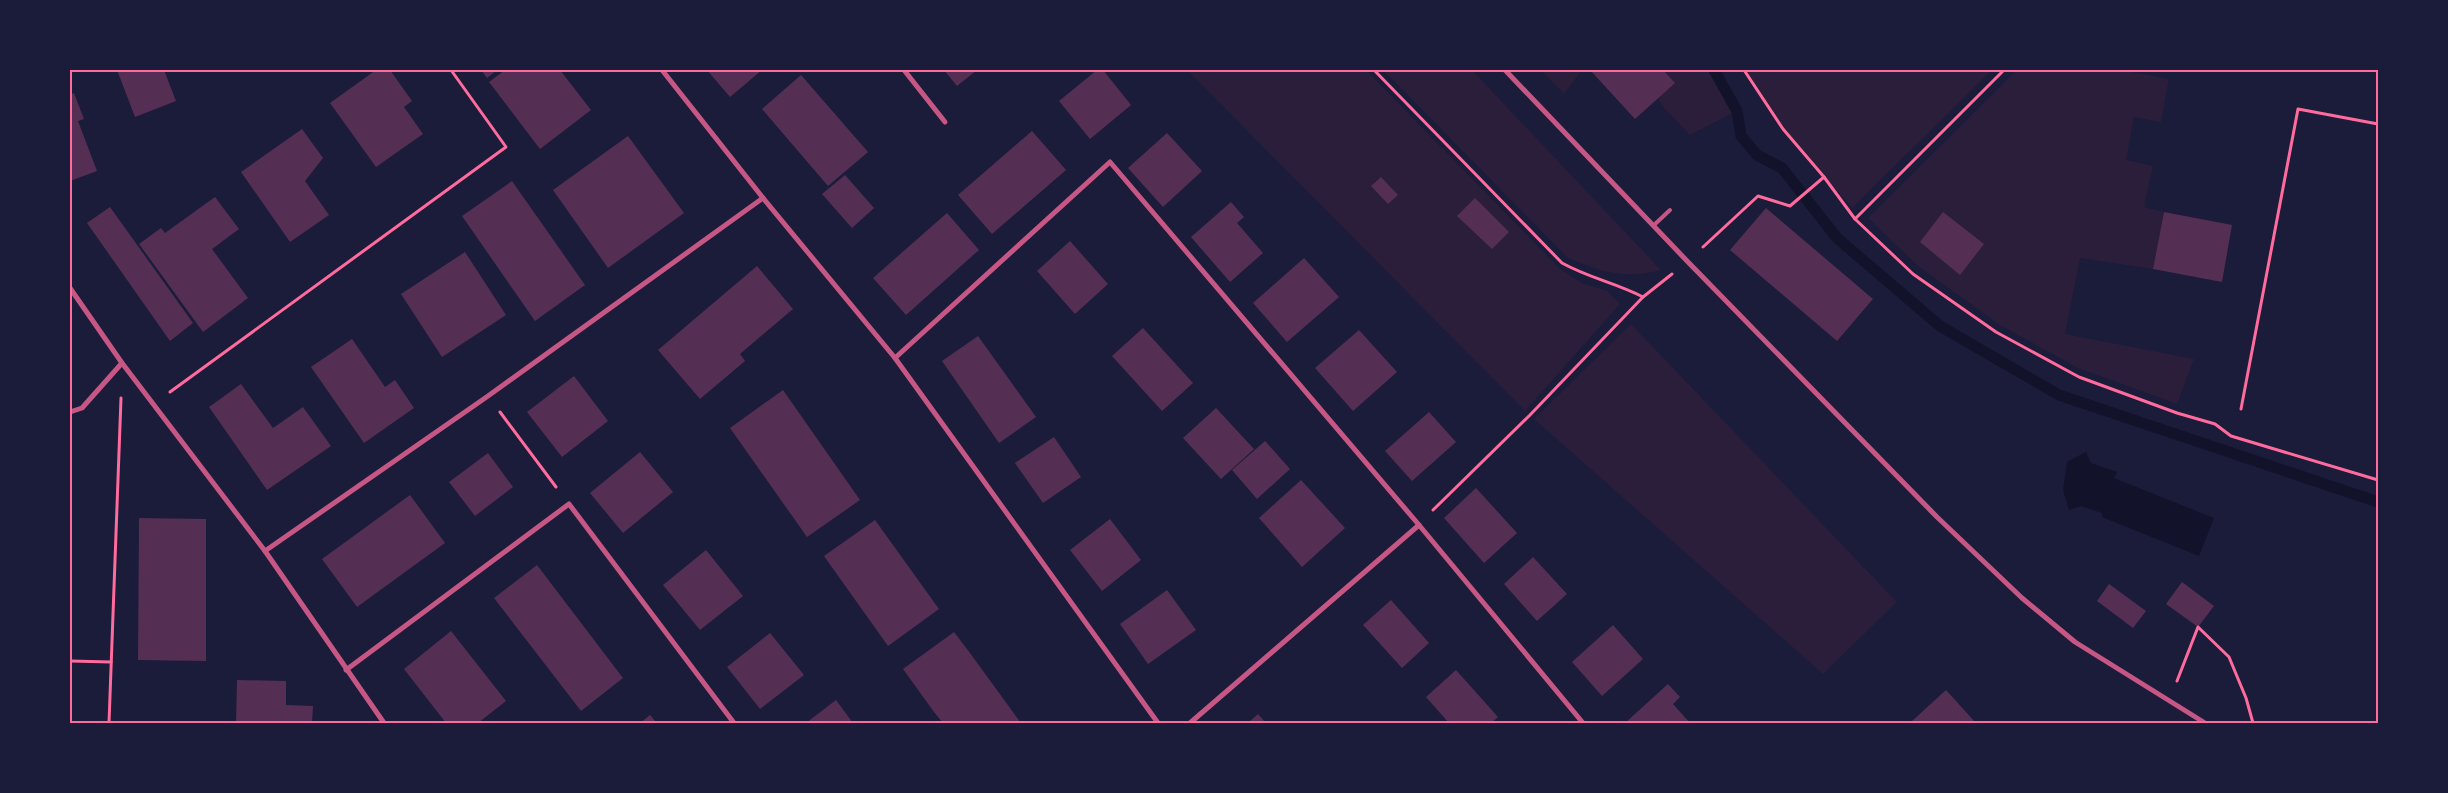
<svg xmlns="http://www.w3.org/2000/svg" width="2448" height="793" viewBox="0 0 2448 793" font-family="Figtree,sans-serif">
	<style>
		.green { fill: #2a1e3b }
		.water { fill: #12122b }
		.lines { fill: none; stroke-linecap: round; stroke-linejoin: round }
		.stream { stroke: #12122b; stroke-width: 11 }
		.building { fill: #542f53 }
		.path { stroke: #ff6b9d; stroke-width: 3 }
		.service { stroke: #c65784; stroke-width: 4 }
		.minor { stroke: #c65784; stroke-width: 5 }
		.neatline { fill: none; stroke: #ff6b9d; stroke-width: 2 }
	</style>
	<rect width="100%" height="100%" fill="#1b1b3a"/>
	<g class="green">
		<polygon points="1187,70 1366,70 1560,269 1582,283 1607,291 1620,304 1525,411"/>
		<path d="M1383,70H1472L1661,270C1624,279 1603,273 1568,258Z"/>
		<polygon points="1541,70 1582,70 1564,94"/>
		<polygon points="1663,70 1714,70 1737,111 1690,135 1664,108 1658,98 1674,83"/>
		<polygon points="1745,70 1992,70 1852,208 1783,129"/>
		<polygon points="2017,70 2122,70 2169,79 2161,122 2134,117 2126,160 2153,166 2144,207 2164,212 2153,269 2080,258 2065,334 2194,359 2177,404 2078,368 2000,325 1918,266 1868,218"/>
		<polygon points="1631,324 1897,602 1823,674 1534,419"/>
	</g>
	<polygon class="water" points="2086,452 2091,463 2117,472 2114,478 2214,518 2199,556 2102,517 2102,513 2081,506 2069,510 2063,490 2067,462"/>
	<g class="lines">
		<polyline class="stream" points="1714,70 1737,111 1741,136 1757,155 1782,168 1837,238 1940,326 2059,395 2378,502"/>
	</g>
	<g class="building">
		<polygon points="117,70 164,70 176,101 135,117"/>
		<polygon points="376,70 390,70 412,101 404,107 423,134 376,167 330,103"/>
		<polygon points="481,70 497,70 487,78"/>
		<polygon points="505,70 560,70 591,110 540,149 489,82"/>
		<polygon points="707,70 762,70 730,97"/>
		<polygon points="944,70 977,70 957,86"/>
		<polygon points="1097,70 1103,70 1131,105 1090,139 1059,101"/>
		<polygon points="1590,70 1663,70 1675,83 1635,119"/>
		<polygon points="801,75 868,152 828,186 762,109"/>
		<polygon points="74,93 84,119 78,121 97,171 70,181 70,95"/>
		<polygon points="302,129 323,158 305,181 329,215 290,242 241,172"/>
		<polygon points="1032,131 1066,170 992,234 958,195"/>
		<polygon points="1167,133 1202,171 1163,207 1128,168"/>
		<polygon points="628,136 684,213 608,268 553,190"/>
		<polygon points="845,175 874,208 852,228 822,194"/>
		<polygon points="1381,177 1398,195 1388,204 1371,186"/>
		<polygon points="512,181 585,285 535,321 462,216"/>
		<polygon points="215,197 239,229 212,249 248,298 203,332 139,244 161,228 165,233"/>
		<polygon points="1475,198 1509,232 1492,249 1457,216"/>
		<polygon points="1231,202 1244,217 1237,223 1263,253 1230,282 1191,237"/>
		<polygon points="110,207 193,323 170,341 87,223"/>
		<polygon points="1766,208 1873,299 1837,341 1730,250"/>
		<polygon points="1943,212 1984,244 1960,275 1920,242"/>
		<polygon points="2164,212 2232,225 2222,282 2153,269"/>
		<polygon points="947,213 979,250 906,315 873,278"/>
		<polygon points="1070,241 1108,284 1075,314 1037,271"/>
		<polygon points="465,252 506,315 442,357 401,294"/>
		<polygon points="1304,258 1339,297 1287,342 1253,303"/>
		<polygon points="757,266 793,309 740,354 745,361 700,399 658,350"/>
		<polygon points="1143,328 1193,383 1162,411 1112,356"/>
		<polygon points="1359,330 1397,372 1353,411 1315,368"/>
		<polygon points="978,336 1036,417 999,443 942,361"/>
		<polygon points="352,339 385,387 395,380 414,408 364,443 311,367"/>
		<polygon points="574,376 608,421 562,457 527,412"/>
		<polygon points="241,384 273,428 303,407 331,446 267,490 209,407"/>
		<polygon points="783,390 860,500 807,537 730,428"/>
		<polygon points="1216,408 1254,449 1221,479 1183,438"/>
		<polygon points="1429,412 1456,442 1412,481 1385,451"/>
		<polygon points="1054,437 1081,477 1043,503 1015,463"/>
		<polygon points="1265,441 1290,469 1257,499 1232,470"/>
		<polygon points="640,452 673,492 623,533 590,493"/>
		<polygon points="488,453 513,487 475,516 449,482"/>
		<polygon points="1301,480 1345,528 1302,567 1259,518"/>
		<polygon points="1476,488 1517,533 1484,563 1444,518"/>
		<polygon points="410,495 445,543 357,607 322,559"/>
		<polygon points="139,518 206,519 206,661 138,660"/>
		<polygon points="1110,519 1141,560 1102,591 1070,550"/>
		<polygon points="875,520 939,609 888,646 824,556"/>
		<polygon points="706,550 743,596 700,630 663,585"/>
		<polygon points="1533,557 1567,594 1537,621 1504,584"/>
		<polygon points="537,565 623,678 581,711 494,598"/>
		<polygon points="2182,582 2214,606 2198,627 2166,604"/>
		<polygon points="2109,584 2146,611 2133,628 2097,601"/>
		<polygon points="1167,590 1196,630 1148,664 1120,624"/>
		<polygon points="1391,600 1429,643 1402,668 1363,625"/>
		<polygon points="1613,625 1643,659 1602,696 1572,662"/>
		<polygon points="451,631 506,701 478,723 446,723 404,669"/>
		<polygon points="954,632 970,653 1021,723 943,723 934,712 903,669"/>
		<polygon points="770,633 804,675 760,709 727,667"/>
		<polygon points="1456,670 1498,717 1491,723 1449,723 1426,697"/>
		<polygon points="237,680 286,681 286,705 313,706 312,723 236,723"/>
		<polygon points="1668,684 1680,697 1673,704 1690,723 1625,723"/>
		<polygon points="1946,690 1976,723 1914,723 1912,721"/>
		<polygon points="836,700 853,723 806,723"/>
		<polygon points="1258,714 1266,723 1248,723"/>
		<polygon points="650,715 657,723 640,723"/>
	</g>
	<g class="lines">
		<g class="path">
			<path d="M1374,70L1562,263C1589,278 1616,283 1643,297"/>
			<polyline points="1744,70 1783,129 1824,177 1855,219 1913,274 1996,332 2079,377 2177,413 2215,424 2231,436 2378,480"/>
			<polyline points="1855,219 2004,70"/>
			<polyline points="1703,247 1758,196 1790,206 1824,177"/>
			<polyline points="170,392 506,147 451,70"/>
			<polyline points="2241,409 2298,109 2378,124"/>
			<polyline points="500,412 556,487"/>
			<polyline points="1433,510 1530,415 1643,297 1672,274"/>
			<polyline points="70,661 111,662"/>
			<polyline points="2177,681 2198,627 2229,657 2246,698 2253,723"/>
			<polyline points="109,723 121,398"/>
		</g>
		<polyline class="service" points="1654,225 1670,210"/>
		<g class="minor">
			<polyline points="662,70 763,198 895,358 1158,723"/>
			<polyline points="904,70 945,122"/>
			<polyline points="1505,70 1688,262 1937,517 2022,598 2075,642 2205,723"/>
			<polyline points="70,288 122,363 265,551 384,723"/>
			<polyline points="895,358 1110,162 1419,525 1583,723"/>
			<polyline points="70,412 82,408 122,363"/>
			<polyline points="265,551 488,396 763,198"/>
			<polyline points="346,670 569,504 734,723"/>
			<polyline points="1190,723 1419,525"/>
		</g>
	</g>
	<rect width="2448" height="793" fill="none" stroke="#1b1b3a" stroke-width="142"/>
	<rect x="71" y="71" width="2306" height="651" class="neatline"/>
</svg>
